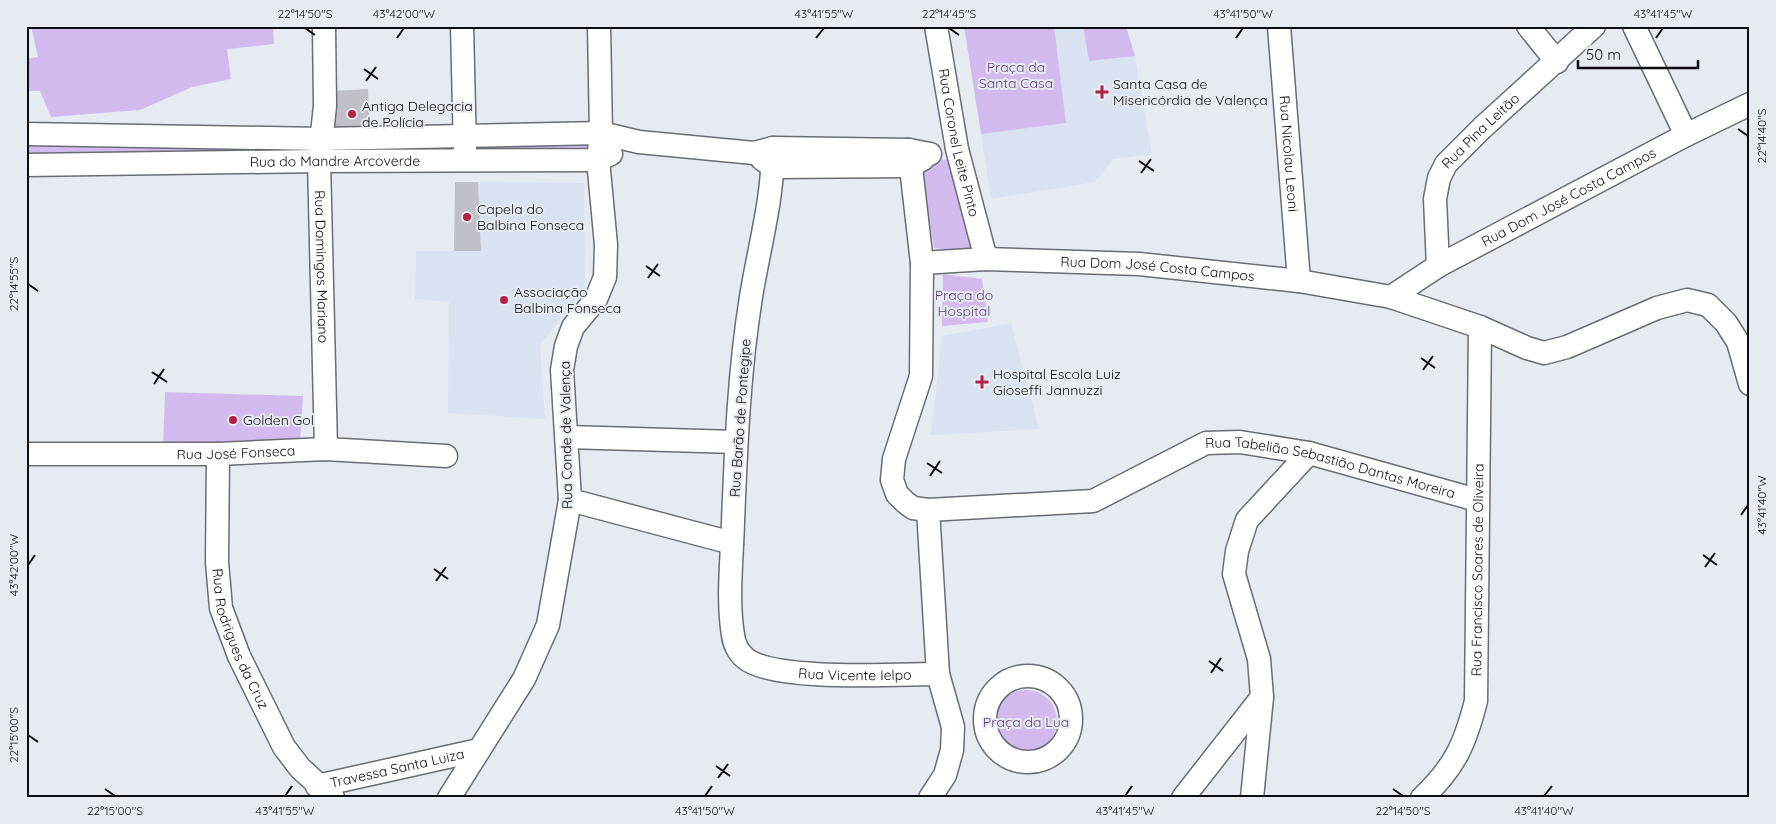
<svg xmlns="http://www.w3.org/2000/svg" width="1776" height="824" viewBox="0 0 1776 824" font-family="Quicksand,sans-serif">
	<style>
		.built { fill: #d9e2f0 }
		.green { fill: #d2baee }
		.building { fill: #bfc0c8 }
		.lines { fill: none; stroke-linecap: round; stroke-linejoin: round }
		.minor-casing { stroke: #696d74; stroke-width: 25 }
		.minor { stroke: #fff; stroke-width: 22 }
		.ticks { fill: none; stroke: #0c0d10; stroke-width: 2 }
		.poi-dot { fill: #b42145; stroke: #e6ebf2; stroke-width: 2 }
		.labels { text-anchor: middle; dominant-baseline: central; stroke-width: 4; stroke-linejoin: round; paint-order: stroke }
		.park-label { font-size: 14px; fill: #673d8d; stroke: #e6ebf2 }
		.poi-label { font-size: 14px; fill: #0c0d10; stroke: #e6ebf2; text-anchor: start }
		.street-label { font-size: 14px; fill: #0c0d10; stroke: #e6ebf2 }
		.neatline { fill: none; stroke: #0c0d10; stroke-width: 2 }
		.ticks-label { font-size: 12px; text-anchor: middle; fill: #0c0d10 }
	</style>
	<rect width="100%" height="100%" fill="#e6ebf2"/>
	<g class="built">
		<polygon points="1054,26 1082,26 1089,61 1135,56 1152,154 1113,159 1095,182 991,199 981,134 1066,123"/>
		<polygon points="478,182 584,183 585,288 540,345 545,419 448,413 449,302 415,299 416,251 481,251"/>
		<polygon points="1011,323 1039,429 931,435 942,336"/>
	</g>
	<g class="green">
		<polygon points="31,26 273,26 274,44 227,49 231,79 192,87 140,110 51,117 40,91 26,91 26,59 38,57"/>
		<polygon points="964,26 1054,26 1066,123 981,134"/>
		<polygon points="1083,26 1126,26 1135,56 1089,61"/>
		<polygon points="598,135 597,148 26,153 26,139"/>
		<polygon points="949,159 978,253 934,248 919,162"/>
		<polygon points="943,274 982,279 988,322 942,326"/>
		<polygon points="165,392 303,396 300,444 163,448"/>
		<circle cx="1026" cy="721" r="31"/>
	</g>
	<g class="building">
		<polygon points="368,89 370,137 335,139 333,91"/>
		<polygon points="455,182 478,182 481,251 454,251"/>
	</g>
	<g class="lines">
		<g class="minor-casing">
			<g id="minor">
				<path id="s1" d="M324,26L325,106L319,161L326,449"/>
				<polyline points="462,26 465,150"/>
				<path id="s2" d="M936,26L957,149L986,259"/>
				<path id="s3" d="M1279,26L1299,281"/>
				<polyline points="1528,26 1557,62"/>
				<polyline points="1634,26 1686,135"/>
				<polyline points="26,134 322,139 601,133 639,142 754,153 773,148 909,150 930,154"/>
				<path id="s4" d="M773,148C773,200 759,247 751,297C739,371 736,447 733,522C732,559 727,599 733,635C734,644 739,653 745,658C773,682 898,674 938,674"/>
				<path id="s5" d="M909,150L922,263L921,376L894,459L892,480L897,494L905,502L913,508L928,510L1093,501L1206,443L1240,442L1309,453L1477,500"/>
				<polyline points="762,159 773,167 910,166 923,159"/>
				<path id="s6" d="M26,165L319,161L598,160L611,154"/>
				<path id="s7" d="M922,263L986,259L1139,264L1299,281L1391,297L1480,327L1527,348L1544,353L1567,347L1657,308L1687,300L1708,305L1726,323L1738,342L1750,384"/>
				<path id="s8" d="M1438,266L1435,199L1439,178L1446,164L1482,128L1594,26"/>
				<path id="s9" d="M1391,297L1438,266L1686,135L1750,104"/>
				<polyline points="567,437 736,442"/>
				<path id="s10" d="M26,454H218L326,449L446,456"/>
				<path id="s11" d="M218,454L217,562L221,608L239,656L284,747L300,768L333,798"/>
				<polyline points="570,500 732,543"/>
				<polyline points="928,510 938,674 953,727 952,750 945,775 930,798"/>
				<circle cx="1028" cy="719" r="43"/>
				<path id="s12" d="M317,786L479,750"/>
				<polyline points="449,798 524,679 548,625 570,500 562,370 566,346 573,327 596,299 605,277 606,245 598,160 601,133 599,26"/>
				<polyline points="1183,798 1262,697 1259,659 1234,574 1237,551 1247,520 1309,453"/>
				<polyline points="1252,798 1262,697"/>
				<path id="s13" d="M1422,798C1455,767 1465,744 1476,701L1480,327"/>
			</g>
		</g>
		<use href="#minor" class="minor"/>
	</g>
	<path class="ticks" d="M305,28L315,35M949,28L959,35M397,38L404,28M816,38L824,28M1236,38L1243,28M1656,38L1663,28M364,69L378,79M366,81L376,67M1738,129L1748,136M1139,161L1154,171M1141,173L1151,159M646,266L660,276M648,278L658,264M28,284L38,291M1421,358L1435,368M1423,370L1433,356M152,372L167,382M154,384L164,369M927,463L942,473M930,476L940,461M1741,515L1748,505M1703,555L1717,565M28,565L35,555M1705,567L1715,553M434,569L448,579M436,581L446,567M1209,661L1223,671M1211,673L1221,658M28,735L38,742M716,766L730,776M718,778L728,764M105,789L115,796M1393,789L1403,796M285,796L292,786M705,796L712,786M1125,796L1132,786M1544,796L1552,786"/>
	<g class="poi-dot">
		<path d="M1099.5 84.5h5v5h5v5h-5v5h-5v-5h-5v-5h5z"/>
		<circle cx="352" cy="114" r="5"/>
		<circle cx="467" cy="217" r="5"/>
		<circle cx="504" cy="300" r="5"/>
		<path d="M979.5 374.5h5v5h5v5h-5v5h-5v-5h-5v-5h5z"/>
		<circle cx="233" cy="420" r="5"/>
	</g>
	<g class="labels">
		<g class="park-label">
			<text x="1016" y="67">Praça da<tspan x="1016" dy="16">Santa Casa</tspan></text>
			<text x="964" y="295">Praça do<tspan x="964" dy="16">Hospital</tspan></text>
			<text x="1026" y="722">Praça da Lua</text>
		</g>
		<g class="poi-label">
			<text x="1113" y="84">Santa Casa de<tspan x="1113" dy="16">Misericórdia de Valença</tspan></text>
			<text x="362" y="106">Antiga Delegacia<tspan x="362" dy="16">de Polícia</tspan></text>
			<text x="477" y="209">Capela do<tspan x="477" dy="16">Balbina Fonseca</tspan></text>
			<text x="514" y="292">Associação<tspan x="514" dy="16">Balbina Fonseca</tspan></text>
			<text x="993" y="374">Hospital Escola Luiz<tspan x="993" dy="16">Gioseffi Jannuzzi</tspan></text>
			<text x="243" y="420">Golden Gol</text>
		</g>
		<g class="street-label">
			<text stroke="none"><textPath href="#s8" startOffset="152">Rua Pina Leitão</textPath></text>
			<text stroke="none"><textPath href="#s2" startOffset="119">Rua Coronel Leite Pinto</textPath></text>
			<text stroke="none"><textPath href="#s3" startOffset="128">Rua Nicolau Leoni</textPath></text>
			<text stroke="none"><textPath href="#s6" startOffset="309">Rua do Mandre Arcoverde</textPath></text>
			<text stroke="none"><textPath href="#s9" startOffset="204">Rua Dom José Costa Campos</textPath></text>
			<text stroke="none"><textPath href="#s1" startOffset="241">Rua Domingos Mariano</textPath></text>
			<text stroke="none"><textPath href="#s7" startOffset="236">Rua Dom José Costa Campos</textPath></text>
			<text transform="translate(740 418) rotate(-86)">Rua Barão de Pontegipe</text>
			<text transform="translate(566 435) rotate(-91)">Rua Conde de Valença</text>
			<text stroke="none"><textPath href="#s10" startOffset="210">Rua José Fonseca</textPath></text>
			<text stroke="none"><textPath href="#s5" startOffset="806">Rua Tabelião Sebastião Dantas Moreira</textPath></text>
			<text stroke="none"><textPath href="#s13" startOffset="244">Rua Francisco Soares de Oliveira</textPath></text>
			<text stroke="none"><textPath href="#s11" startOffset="189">Rua Rodrigues da Cruz</textPath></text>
			<text stroke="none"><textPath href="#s4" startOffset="629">Rua Vicente Ielpo</textPath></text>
			<text stroke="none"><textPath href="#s12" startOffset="82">Travessa Santa Luiza</textPath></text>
		</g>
	</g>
	<rect width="1776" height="824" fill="none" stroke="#e6ebf2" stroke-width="55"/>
	<path d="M1578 60v8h120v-8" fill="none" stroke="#0c0d10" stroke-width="2.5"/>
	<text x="1586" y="60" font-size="15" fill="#0c0d10" stroke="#e6ebf2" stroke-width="4" paint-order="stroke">50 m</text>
	<rect x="28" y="28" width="1720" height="768" class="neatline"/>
	<g class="ticks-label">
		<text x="305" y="18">22°14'50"S</text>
		<text x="404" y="18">43°42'00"W</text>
		<text x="824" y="18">43°41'55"W</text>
		<text x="949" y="18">22°14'45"S</text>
		<text x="1243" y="18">43°41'50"W</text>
		<text x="1663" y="18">43°41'45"W</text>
		<text transform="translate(1762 136) rotate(-90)" y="4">22°14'40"S</text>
		<text transform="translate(14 284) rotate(-90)" y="4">22°14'55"S</text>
		<text transform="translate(1762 505) rotate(-90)" y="4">43°41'40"W</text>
		<text transform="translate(14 565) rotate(-90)" y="4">43°42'00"W</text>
		<text transform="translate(14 735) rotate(-90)" y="4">22°15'00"S</text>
		<text x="115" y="815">22°15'00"S</text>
		<text x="285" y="815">43°41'55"W</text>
		<text x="705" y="815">43°41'50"W</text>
		<text x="1125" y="815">43°41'45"W</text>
		<text x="1403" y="815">22°14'50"S</text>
		<text x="1544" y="815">43°41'40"W</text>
	</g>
</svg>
